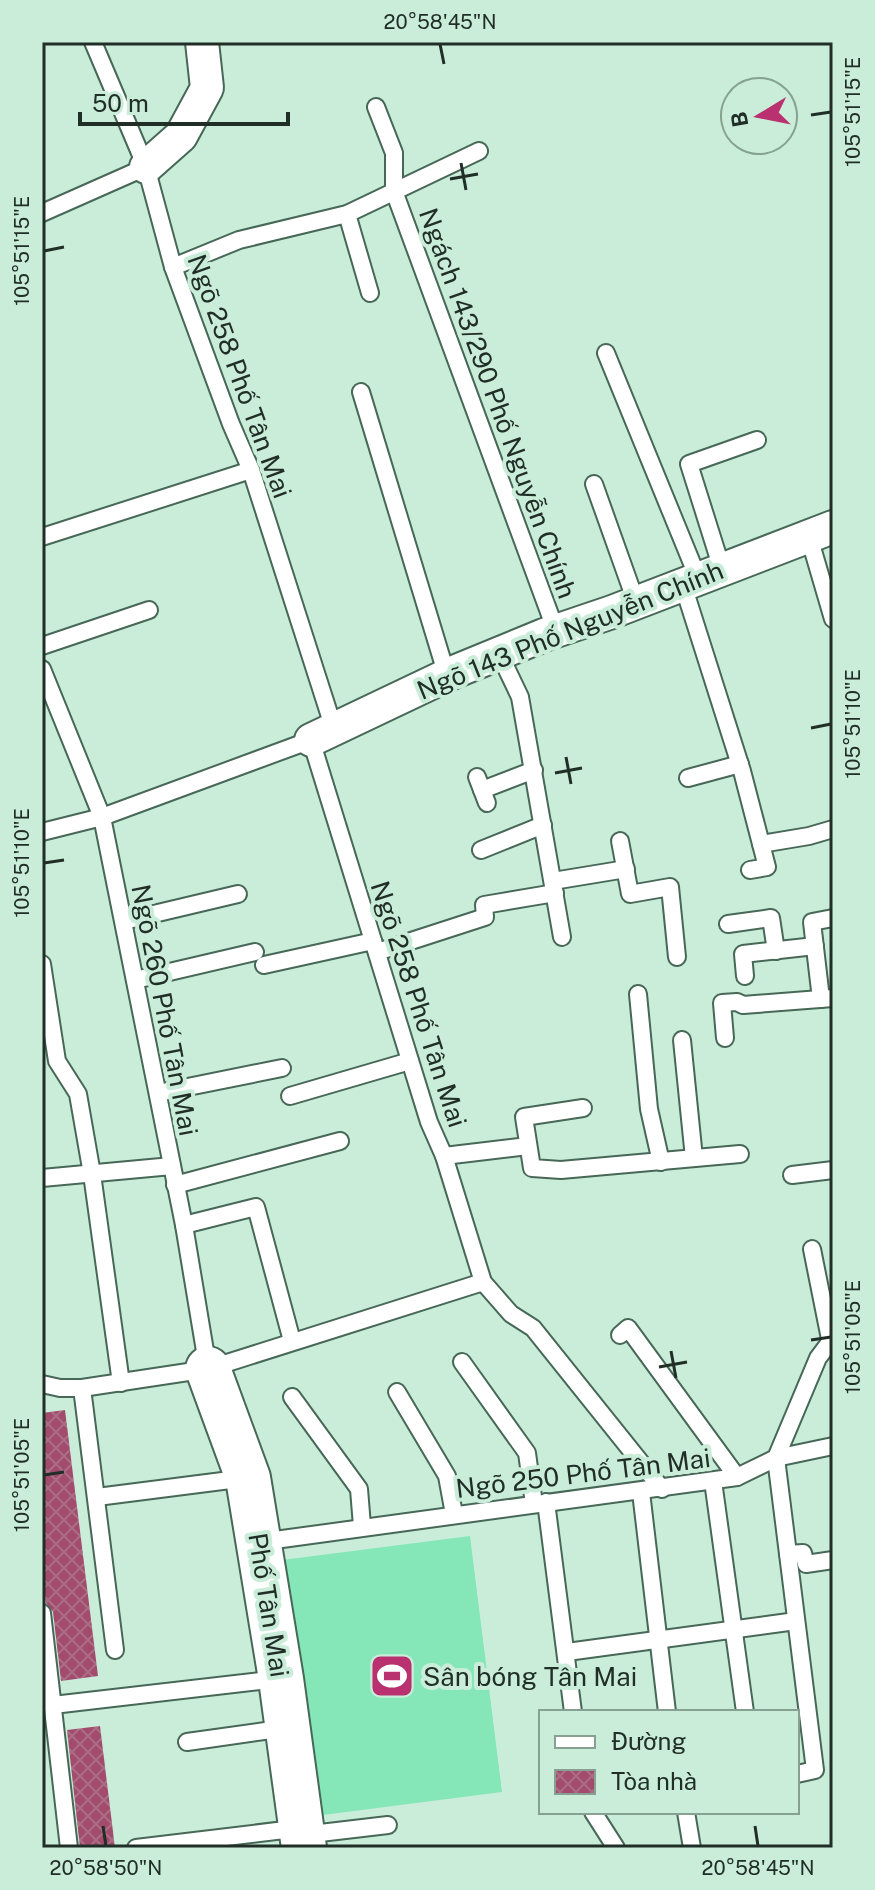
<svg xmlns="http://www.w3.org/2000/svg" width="875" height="1890" viewBox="0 0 875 1890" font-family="'Public Sans',sans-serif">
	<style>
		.pitch { fill: #85e7b8 }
		.building { fill: url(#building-cross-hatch) }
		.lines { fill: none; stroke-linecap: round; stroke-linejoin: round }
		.lane-casing { stroke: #476757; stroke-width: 20 }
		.street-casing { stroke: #476757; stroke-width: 36 }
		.secondary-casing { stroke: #476757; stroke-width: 48 }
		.lane { stroke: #fff; stroke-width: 16 }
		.street { stroke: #fff; stroke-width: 32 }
		.secondary { stroke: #fff; stroke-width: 44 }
		.ticks { fill: none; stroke: #212e27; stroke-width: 3 }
		.labels { text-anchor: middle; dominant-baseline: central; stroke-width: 8; stroke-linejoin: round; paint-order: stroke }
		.street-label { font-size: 26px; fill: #212e27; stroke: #caedda }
		.poi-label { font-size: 26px; fill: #212e27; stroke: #caedda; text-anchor: start }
		.neatline { fill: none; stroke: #212e27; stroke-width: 3 }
		.ticks-label { font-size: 20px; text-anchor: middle; fill: #212e27 }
	</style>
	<defs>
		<pattern id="building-cross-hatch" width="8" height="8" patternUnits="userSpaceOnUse" patternTransform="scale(2)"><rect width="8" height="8" fill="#a24b6d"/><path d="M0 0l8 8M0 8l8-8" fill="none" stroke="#aa6e85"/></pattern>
	</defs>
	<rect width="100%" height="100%" fill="#caedda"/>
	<polygon class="pitch" points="470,1536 502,1792 315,1816 282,1560"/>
	<g class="building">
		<polygon points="65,1410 98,1676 61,1681 53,1612 46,1603 42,1573 42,1413"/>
		<polygon points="100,1726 115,1848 80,1848 67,1730"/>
	</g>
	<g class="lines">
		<g class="lane-casing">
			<g id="lane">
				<polyline points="93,42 146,167 173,267 231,424 251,470 334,729"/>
				<polyline points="376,107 394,153 394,191 556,631"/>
				<polyline points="42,213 146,167"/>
				<polyline points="347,214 370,293"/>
				<polyline points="173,267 239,240 347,214 479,151"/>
				<polyline points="606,353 698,578"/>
				<polyline points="361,392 447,676"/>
				<polyline points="594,484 636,602"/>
				<polyline points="42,537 251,470"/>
				<polyline points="809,537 833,619"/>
				<polyline points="722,569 689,464 757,440"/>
				<polyline points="683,585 742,771 767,867 750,870"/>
				<polyline points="42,646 149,610"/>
				<polyline points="499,653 520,697 562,937"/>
				<polyline points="42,669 102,817 184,1225 208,1369"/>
				<polyline points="477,777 487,803"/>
				<polyline points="688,778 740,764"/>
				<polyline points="482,790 534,770"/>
				<polyline points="42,832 102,817 311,740 429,1122 444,1156 483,1282 511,1314 533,1328 662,1489"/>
				<polyline points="620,841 630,894 670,887 677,957"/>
				<polyline points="761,844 809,836 833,829"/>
				<polyline points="481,850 543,825"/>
				<polyline points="553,881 626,869"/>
				<polyline points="124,921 238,894"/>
				<polyline points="728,924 771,918 776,951"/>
				<polyline points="377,952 485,917 484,905 555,893"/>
				<polyline points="42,964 57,1061 78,1094 92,1174 121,1383"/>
				<polyline points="264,965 373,941"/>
				<polyline points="745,976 743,954 815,946"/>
				<polyline points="135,980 255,952"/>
				<polyline points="638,994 649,1109 661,1162"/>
				<polyline points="821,999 812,922 833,918"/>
				<polyline points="725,1038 722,1003 737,1002 743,1005 833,998"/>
				<polyline points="682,1040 694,1158"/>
				<polyline points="158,1093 282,1068"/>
				<polyline points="290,1096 410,1061"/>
				<polyline points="583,1108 524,1117 532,1168 561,1170 740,1154"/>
				<polyline points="444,1156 528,1146"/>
				<polyline points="792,1175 833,1170"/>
				<polyline points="42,1178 172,1166"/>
				<polyline points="175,1185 340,1141"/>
				<polyline points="184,1225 256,1207 292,1341"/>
				<polyline points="812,1249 830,1339"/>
				<polyline points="620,1335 628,1328 737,1477"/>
				<polyline points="462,1362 527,1453 534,1504"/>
				<polyline points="42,1384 60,1388 82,1388 208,1369 483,1282"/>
				<polyline points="82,1388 115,1650"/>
				<polyline points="397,1392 447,1476 454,1514"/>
				<polyline points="292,1397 359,1489 362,1526"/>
				<polyline points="713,1481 745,1712"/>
				<polyline points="641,1492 667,1712"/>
				<polyline points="97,1497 246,1478"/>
				<polyline points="546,1502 573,1712"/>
				<polyline points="260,1542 737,1477 776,1458 818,1358 833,1338"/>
				<polyline points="788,1554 803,1553 806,1564 833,1560"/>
				<polyline points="42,1613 69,1848"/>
				<polyline points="567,1652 796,1621"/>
				<polyline points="53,1705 278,1679"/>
				<polyline points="187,1742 286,1728"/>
				<polyline points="797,1774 815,1770 776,1458 833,1446"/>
				<polyline points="593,1812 616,1848"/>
				<polyline points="686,1812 692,1848"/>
				<polyline points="303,1835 388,1825"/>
				<polyline points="136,1848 301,1828"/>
			</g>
		</g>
		<g class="street-casing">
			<g id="street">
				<polyline points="146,167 181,136 207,88 202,42"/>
				<polyline points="311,740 454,672 544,635 612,612 833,527"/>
			</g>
		</g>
		<g class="secondary-casing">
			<polyline id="secondary" points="208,1369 248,1478 281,1679 304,1848"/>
		</g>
		<use href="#lane" class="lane"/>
		<use href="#street" class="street"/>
		<use href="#secondary" class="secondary"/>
	</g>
	<path class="ticks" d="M440,44L444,64M811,115L831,112M461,163L466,190M450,179L478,174M44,251L64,247M811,728L831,724M566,757L571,784M555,773L582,768M44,863L64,860M811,1340L831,1337M671,1351L676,1378M659,1367L687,1362M44,1475L64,1472M103,1826L106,1846M755,1826L758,1846"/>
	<defs>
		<g id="stadium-square" transform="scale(2.3)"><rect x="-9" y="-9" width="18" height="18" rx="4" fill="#b9316e" stroke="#caedda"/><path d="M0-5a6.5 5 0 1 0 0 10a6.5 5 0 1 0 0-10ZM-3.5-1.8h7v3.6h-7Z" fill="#fff"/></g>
	</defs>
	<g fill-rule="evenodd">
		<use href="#stadium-square" x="392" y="1676"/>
	</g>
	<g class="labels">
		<g class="street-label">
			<text transform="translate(240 376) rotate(70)">Ngõ 258 Phố Tân Mai</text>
			<text transform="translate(498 403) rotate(70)">Ngách 143/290 Phố Nguyễn Chính</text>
			<text transform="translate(570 630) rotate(-22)">Ngõ 143 Phố Nguyễn Chính</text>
			<text transform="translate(419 1004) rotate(72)">Ngõ 258 Phố Tân Mai</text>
			<text transform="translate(165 1010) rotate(79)">Ngõ 260 Phố Tân Mai</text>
			<text transform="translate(583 1473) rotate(-7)">Ngõ 250 Phố Tân Mai</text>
			<text transform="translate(269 1605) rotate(81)">Phố Tân Mai</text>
		</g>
		<g class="poi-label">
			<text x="423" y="1676">Sân bóng Tân Mai</text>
		</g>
	</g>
	<rect width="875" height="1890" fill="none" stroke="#caedda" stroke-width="88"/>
	<rect x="539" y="1710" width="260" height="104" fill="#caedda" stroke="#86a192" stroke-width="2"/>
	<rect x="555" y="1736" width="40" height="12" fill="#ffffff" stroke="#86a192" stroke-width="2"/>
	<text x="611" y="1750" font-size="24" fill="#212e27">Đường</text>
	<rect x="555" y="1770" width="40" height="24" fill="url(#building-cross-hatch)" stroke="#86a192" stroke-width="2"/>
	<text x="611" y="1790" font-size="24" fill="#212e27">Tòa nhà</text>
	<g transform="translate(759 116) rotate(260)"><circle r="38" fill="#caedda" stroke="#86a192" stroke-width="2"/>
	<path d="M0-6L14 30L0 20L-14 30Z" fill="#b9316e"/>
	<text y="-12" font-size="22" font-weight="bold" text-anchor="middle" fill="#212e27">B</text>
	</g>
	<path d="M80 112v12h208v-12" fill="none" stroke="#212e27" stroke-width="4"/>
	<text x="92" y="112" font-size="24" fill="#212e27" stroke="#caedda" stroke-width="6" paint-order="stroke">50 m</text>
	<rect x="44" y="44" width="787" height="1802" class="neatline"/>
	<g class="ticks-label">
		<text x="440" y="29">20°58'45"N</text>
		<text transform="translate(853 112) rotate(-90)" y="7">105°51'15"E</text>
		<text transform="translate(22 251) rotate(-90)" y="7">105°51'15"E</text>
		<text transform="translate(853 724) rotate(-90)" y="7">105°51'10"E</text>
		<text transform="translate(22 863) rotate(-90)" y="7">105°51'10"E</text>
		<text transform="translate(853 1337) rotate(-90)" y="7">105°51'05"E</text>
		<text transform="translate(22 1475) rotate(-90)" y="7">105°51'05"E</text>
		<text x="106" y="1875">20°58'50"N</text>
		<text x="758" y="1875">20°58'45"N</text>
	</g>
</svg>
